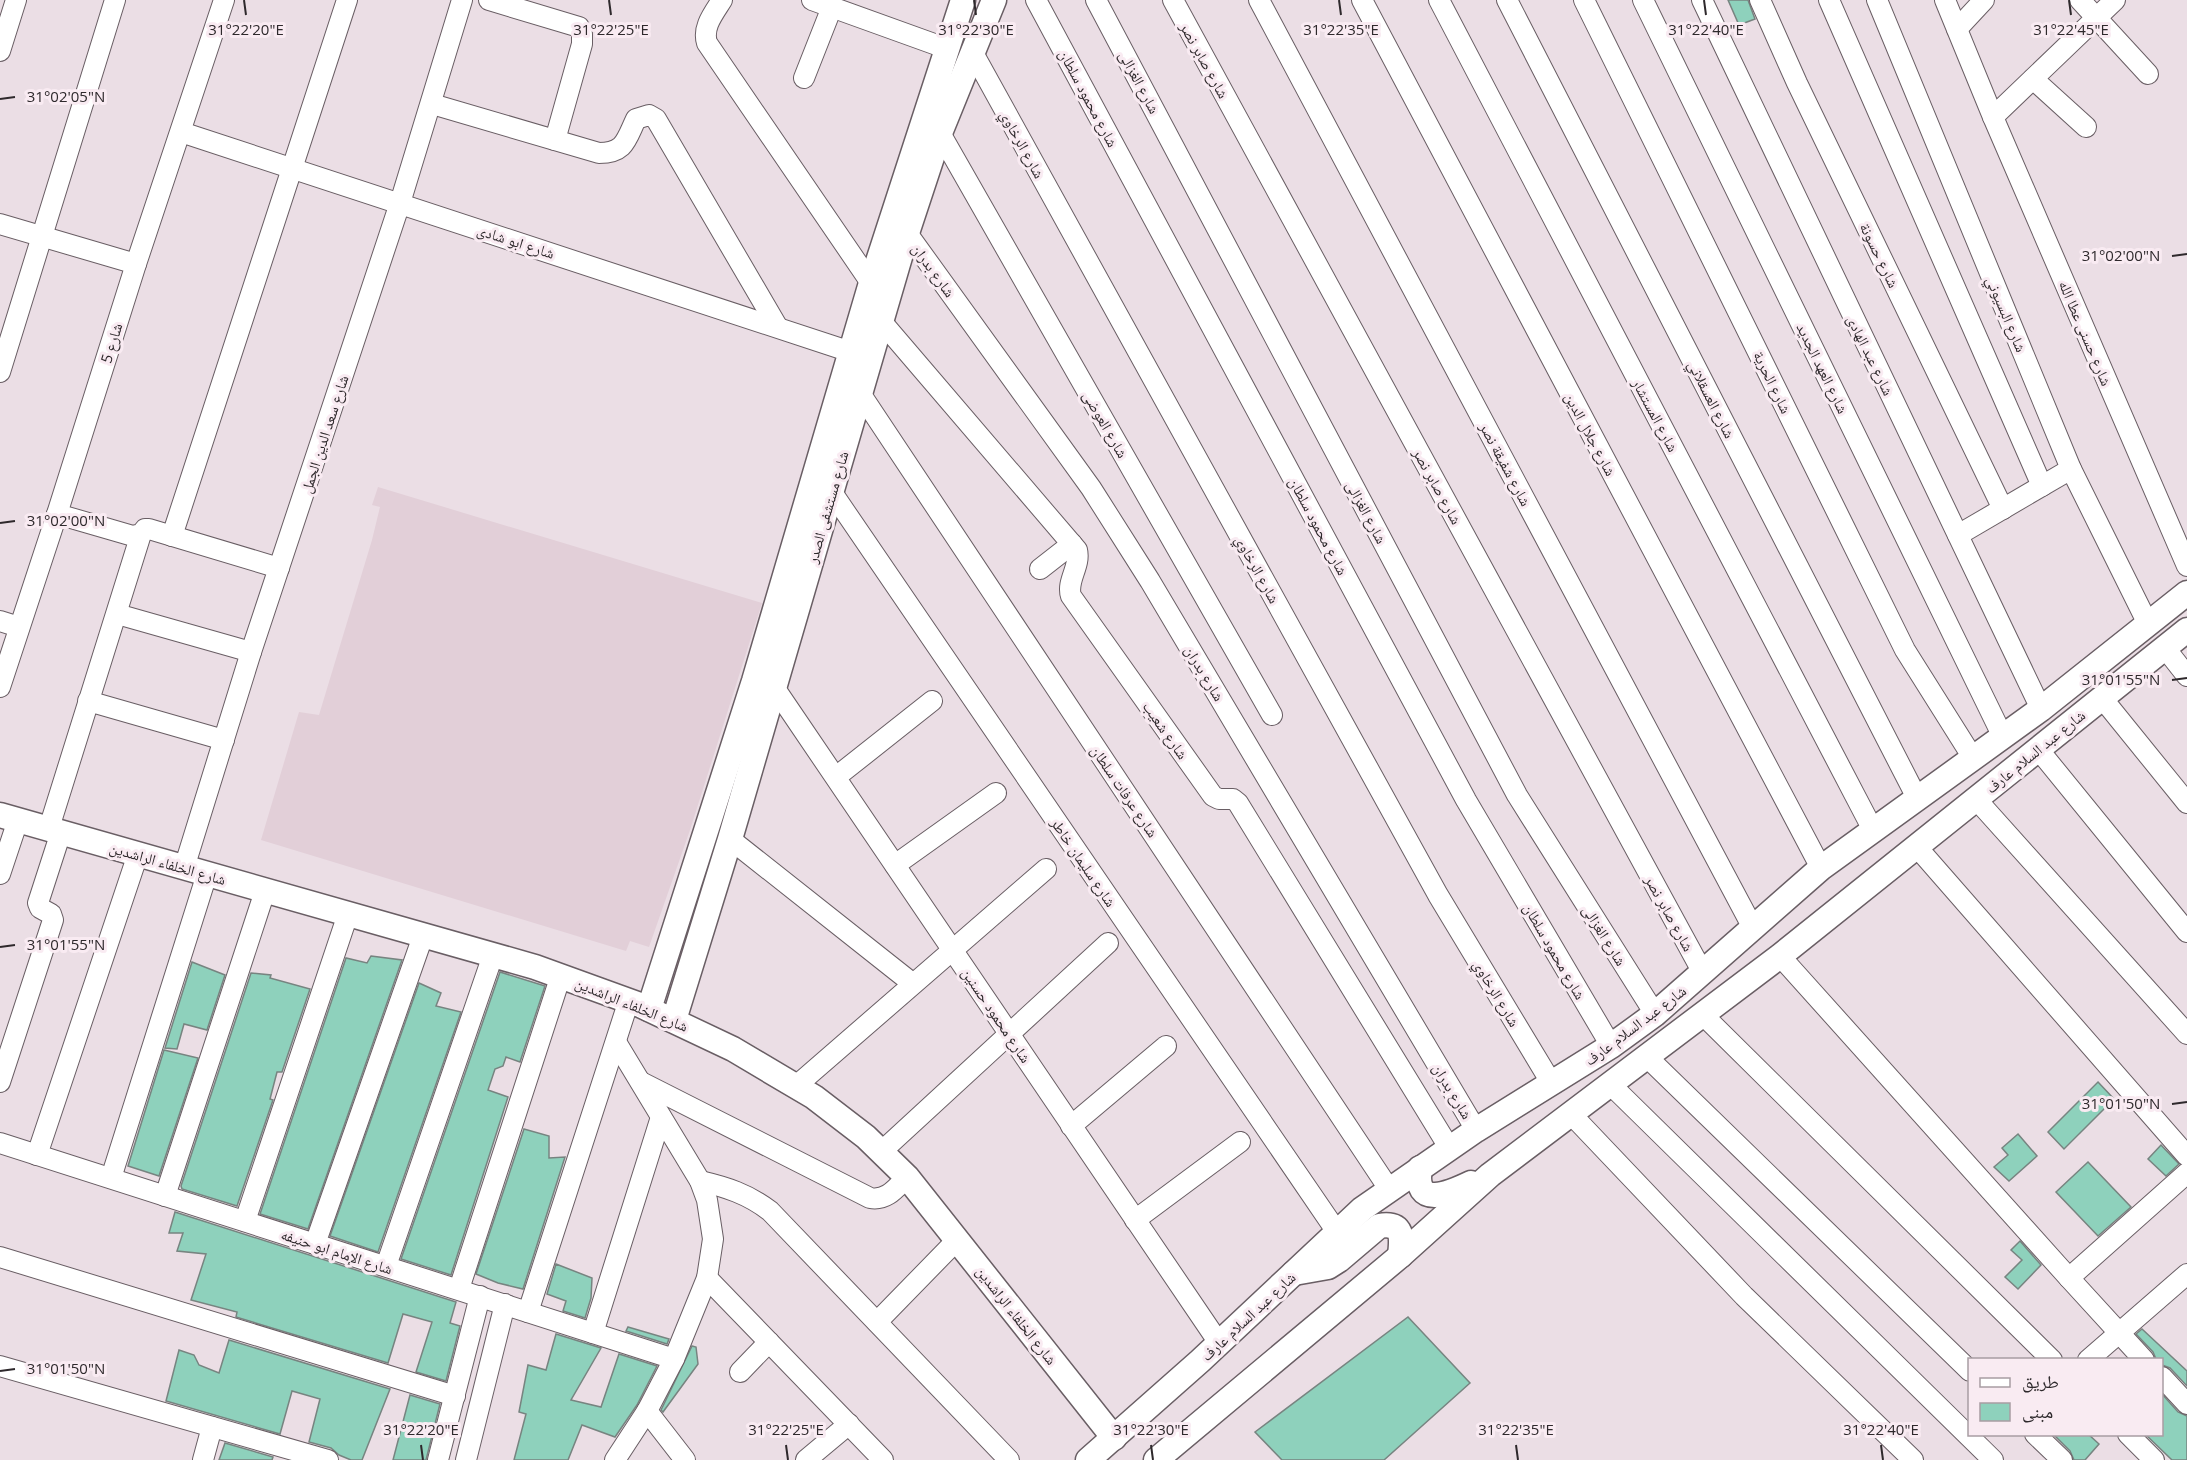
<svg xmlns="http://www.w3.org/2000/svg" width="2187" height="1460" viewBox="0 0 2187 1460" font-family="'Open Sans','Noto Naskh Arabic',sans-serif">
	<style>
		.built { fill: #e2cfd8 }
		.building { fill: #8ed1bc; stroke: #778480; stroke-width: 1.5 }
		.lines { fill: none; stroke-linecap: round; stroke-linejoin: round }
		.minor-casing { stroke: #695e64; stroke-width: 22 }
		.major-casing { stroke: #695e64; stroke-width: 27 }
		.minor { stroke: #fff; stroke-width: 20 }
		.major { stroke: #fff; stroke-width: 24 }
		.ticks { fill: none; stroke: #2e292c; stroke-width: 2 }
		.labels { text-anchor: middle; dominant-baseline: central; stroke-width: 6; stroke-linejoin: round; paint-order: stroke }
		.street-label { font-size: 15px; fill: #2e292c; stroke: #f9ebf2 }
		.ticks-label { font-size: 15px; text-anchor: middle; fill: #2e292c; stroke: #f9ebf2; stroke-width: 6; stroke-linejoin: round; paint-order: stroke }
	</style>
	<rect width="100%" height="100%" fill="#ebdee5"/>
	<polygon class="built" points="378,487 762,603 690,830 649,947 630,941 626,951 261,840 299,712 319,715 372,540 380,507 372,505"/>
	<g class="building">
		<polygon points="1728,0 1748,0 1755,19 1739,25"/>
		<polygon points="371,956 402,960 308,1229 260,1214 346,958 367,963"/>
		<polygon points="192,962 225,975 207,1030 184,1024 177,1049 165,1048"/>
		<polygon points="500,972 545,986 520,1062 506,1057 503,1066 495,1069 488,1090 508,1097 451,1275 401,1259"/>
		<polygon points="251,973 271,975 270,978 310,989 282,1072 277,1072 270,1099 273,1100 237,1206 182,1189 181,1186"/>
		<polygon points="419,983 441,993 436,1006 461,1012 378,1252 330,1236"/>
		<polygon points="164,1050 198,1058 159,1176 128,1166"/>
		<polygon points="2098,1082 2114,1099 2064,1149 2048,1132"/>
		<polygon points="524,1129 549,1136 549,1158 565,1157 523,1289 498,1283 476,1274"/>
		<polygon points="2018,1134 2037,1156 2009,1181 1994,1167 2008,1155 2002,1148"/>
		<polygon points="2161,1145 2179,1164 2166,1176 2148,1159"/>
		<polygon points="2088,1162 2131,1207 2098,1236 2056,1192"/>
		<polygon points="175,1212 456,1302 450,1323 460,1326 446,1381 416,1372 432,1322 403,1314 388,1363 236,1317 237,1312 191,1300 206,1254 177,1251 183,1233 169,1233"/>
		<polygon points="2020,1241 2041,1265 2018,1289 2005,1277 2022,1260 2011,1250"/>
		<polygon points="556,1264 592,1278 591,1298 585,1318 563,1311 566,1301 547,1294"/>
		<polygon points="1408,1317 1470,1383 1384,1460 1282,1460 1255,1432"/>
		<polygon points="628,1327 669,1339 667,1344 626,1331"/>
		<polygon points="2142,1329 2187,1371 2187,1386 2170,1368 2162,1365 2162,1359 2156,1359 2153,1352 2136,1334"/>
		<polygon points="556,1334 601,1348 571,1400 601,1407 619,1354 657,1366 637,1405 615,1437 582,1425 568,1460 514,1460 526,1414 519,1412 528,1365 546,1370"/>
		<polygon points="229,1340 390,1389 362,1460 351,1460 339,1455 331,1448 309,1442 320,1399 292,1391 280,1434 166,1401 179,1350 194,1355 199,1365 219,1373"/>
		<polygon points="692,1346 696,1347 698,1364 663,1412 661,1410"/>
		<polygon points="2162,1394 2178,1412 2187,1416 2187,1460 2172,1460 2145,1434 2162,1434"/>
		<polygon points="410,1395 440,1404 426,1460 393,1460"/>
		<polygon points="2053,1434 2088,1434 2099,1444 2085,1460 2074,1460 2070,1451"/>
		<polygon points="225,1443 273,1457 272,1460 219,1460"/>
	</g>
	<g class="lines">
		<g class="minor-casing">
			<g id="minor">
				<polyline points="489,0 579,27 582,34 582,44 555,140"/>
				<path d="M722,0C714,13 702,27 707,43L871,283"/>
				<polyline points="812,0 948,49"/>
				<polyline points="1036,0 1466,800 1611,1046"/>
				<polyline points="1096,0 1517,795 1655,1014"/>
				<polyline points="1173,0 1703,973"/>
				<polyline points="1259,0 1753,928"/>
				<polyline points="1362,0 1821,868"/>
				<polyline points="1439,0 1873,830"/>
				<polyline points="1507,0 1917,798"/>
				<polyline points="1584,0 1905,650 1973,758"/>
				<polyline points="1643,0 2003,737"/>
				<polyline points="1702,0 2041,709"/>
				<polyline points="1760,0 1797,83 2003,509"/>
				<polyline points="1829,0 2042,486"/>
				<polyline points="1877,0 2071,469 2148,624"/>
				<polyline points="1945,0 1993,117 2187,566"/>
				<polyline points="2080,0 2148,74"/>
				<polyline points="1957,29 1984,0"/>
				<polyline points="0,51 16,0"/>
				<polyline points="972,51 1438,895 1552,1084"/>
				<polyline points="804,78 832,7"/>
				<polyline points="2033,79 2086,127"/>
				<path d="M432,104L599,153C625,153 626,140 636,119L649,115L656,119L777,326"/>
				<polyline points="1993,117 2115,0"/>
				<polyline points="181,132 851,352"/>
				<polyline points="940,133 1272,715"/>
				<polyline points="0,224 136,264"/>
				<polyline points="907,233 1091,488 1150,581 1476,1130"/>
				<path d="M881,321L1077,550C1081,566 1066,581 1071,596L1213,796L1219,799H1233L1238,803L1450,1149"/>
				<polyline points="0,372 115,0"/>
				<polyline points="860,393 1389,1189"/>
				<polyline points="831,491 1337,1232"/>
				<polyline points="57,514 133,536 141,534 145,529 149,529 279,568"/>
				<polyline points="1958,535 2071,469"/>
				<polyline points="172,536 347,0"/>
				<polyline points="1040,569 1072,544"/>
				<polyline points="117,614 251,652"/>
				<polyline points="0,621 19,627"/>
				<polyline points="2165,648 2187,676"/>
				<polyline points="0,687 57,514 136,264 224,0"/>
				<polyline points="774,687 1219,1343"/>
				<polyline points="2102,698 2187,803"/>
				<polyline points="88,701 224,740"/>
				<polyline points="2038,749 2187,932"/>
				<polyline points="836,777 932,701"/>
				<polyline points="1976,799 2187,1034"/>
				<polyline points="49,828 141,534"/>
				<polyline points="730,839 912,983"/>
				<polyline points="1916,846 2187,1156"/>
				<polyline points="895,865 996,793"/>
				<polyline points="184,868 251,652 400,203 462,0"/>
				<polyline points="0,874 18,820"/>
				<polyline points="1780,956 2069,1278 2144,1360"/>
				<polyline points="1703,1015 2052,1360"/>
				<polyline points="1647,1057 1970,1371"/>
				<polyline points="0,1082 53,920 51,914 40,908 38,903 61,832"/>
				<path d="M641,1082L870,1198C887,1201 896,1188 907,1177"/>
				<polyline points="1611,1085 1993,1460"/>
				<polyline points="796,1086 1046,869"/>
				<polyline points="1571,1114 1744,1296 1913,1460"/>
				<polyline points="1071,1126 1166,1046"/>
				<polyline points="0,1143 674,1359"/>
				<polyline points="881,1152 1108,943"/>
				<polyline points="37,1155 138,854"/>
				<polyline points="111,1178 207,874"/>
				<path d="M700,1181C726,1187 748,1194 770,1211L1009,1460"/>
				<polyline points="165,1196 265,891"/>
				<polyline points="1135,1220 1240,1142"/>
				<polyline points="245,1221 348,914"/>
				<polyline points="315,1244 423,936"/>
				<polyline points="0,1257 455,1396"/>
				<polyline points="386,1266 493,955"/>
				<polyline points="707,1278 883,1460"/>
				<polyline points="2069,1278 2187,1173"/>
				<polyline points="459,1289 561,975"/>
				<polyline points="528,1312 629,1000"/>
				<polyline points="877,1322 957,1240"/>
				<polyline points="593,1333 661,1117"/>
				<polyline points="2088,1360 2187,1274"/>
				<polyline points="0,1366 328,1460"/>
				<polyline points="740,1372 769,1342"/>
				<polyline points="2162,1377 2187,1404"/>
				<polyline points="647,1411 685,1460"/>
				<polyline points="2035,1434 2062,1460"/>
				<polyline points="2128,1434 2154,1460"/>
				<polyline points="203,1460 212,1427"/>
				<polyline points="438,1460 480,1296"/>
				<polyline points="466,1460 505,1304"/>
				<polyline points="615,1460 647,1411 674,1359 707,1278 713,1239 707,1200 700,1181 616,1042"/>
				<polyline points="806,1460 849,1424"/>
			</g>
		</g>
		<g class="major-casing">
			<g id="major">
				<polyline points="0,815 535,967 640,1005 733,1049 814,1097 866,1137 907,1177 1114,1438"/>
				<polyline points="649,1009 754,681 871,283 963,0"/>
				<polyline points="674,1020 730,839 907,233 940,133 994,0"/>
				<path d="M1420,1168C1413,1210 1450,1193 1471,1183"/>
				<path d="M1294,1273L1328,1267L1339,1260L1379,1226C1404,1222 1402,1238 1400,1256"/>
				<polyline points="1088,1460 1200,1361 1362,1209 1476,1130 1611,1046 1655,1014 1821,868 2041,709 2187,593"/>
				<polyline points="1156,1460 1400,1256 1490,1175 1780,956 2187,630"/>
			</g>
		</g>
		<use href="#minor" class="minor"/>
		<use href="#major" class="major"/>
	</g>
	<path class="ticks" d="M244,0L246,15M609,0L611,15M974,0L976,15M1339,0L1341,15M1704,0L1706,15M2069,0L2071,15M0,99L15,97M2172,256L2187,254M0,523L15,521M2172,680L2187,678M0,947L15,945M2172,1104L2187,1102M0,1371L15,1369M421,1445L423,1460M786,1445L788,1460M1151,1445L1153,1460M1516,1445L1518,1460M1881,1445L1883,1460"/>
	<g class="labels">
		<g class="street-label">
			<text transform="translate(1205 60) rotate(61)">شارع صابر نصر</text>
			<text transform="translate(1140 82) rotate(62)">شارع الغزالى</text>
			<text transform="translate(1089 98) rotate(62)">شارع محمود سلطان</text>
			<text transform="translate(1023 144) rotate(61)">شارع الرخاوي</text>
			<text transform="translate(516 241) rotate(18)">شارع ابو شادى</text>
			<text transform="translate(1880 255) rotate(64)">شارع حسونة</text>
			<text transform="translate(934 270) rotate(54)">شارع بدران</text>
			<text transform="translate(2007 314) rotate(67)">شارع البسيوني</text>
			<text transform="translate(2086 333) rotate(67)">شارع حسنى عطا الله</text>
			<text transform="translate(111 343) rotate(-73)">شارع 5</text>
			<text transform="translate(1871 355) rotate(64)">شارع عبد الهادى</text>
			<text transform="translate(1823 368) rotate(64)">شارع العهد الجديد</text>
			<text transform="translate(1773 382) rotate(64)">شارع الحرية</text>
			<text transform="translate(1712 399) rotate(63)">شارع العسقلاني</text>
			<text transform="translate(1656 415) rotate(62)">شارع المستشار</text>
			<text transform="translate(1106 424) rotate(60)">شارع العوضى</text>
			<text transform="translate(324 434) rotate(-72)">شارع سعد الدين الجمل</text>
			<text transform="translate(1591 434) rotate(62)">شارع جلال الدين</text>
			<text transform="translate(1506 464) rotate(62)">شارع شفيقة نصر</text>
			<text transform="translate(1438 486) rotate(61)">شارع صابر نصر</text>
			<text transform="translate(827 507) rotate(-74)">شارع مستشفى الصدر</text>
			<text transform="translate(1367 512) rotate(62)">شارع الغزالى</text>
			<text transform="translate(1319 526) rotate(62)">شارع محمود سلطان</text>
			<text transform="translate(1258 569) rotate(61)">شارع الرخاوي</text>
			<text transform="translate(1205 673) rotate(59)">شارع بدران</text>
			<text transform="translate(1166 730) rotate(55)">شارع شعيب</text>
			<text transform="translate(2035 751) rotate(-39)">شارع عبد السلام عارف</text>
			<text transform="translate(1125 791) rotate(56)">شارع عرفات سلطان</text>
			<text transform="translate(1084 862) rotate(56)">شارع سليمان خاطر</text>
			<text transform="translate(168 863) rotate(16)">شارع الخلفاء الراشدين</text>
			<text transform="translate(1670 913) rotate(61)">شارع صابر نصر</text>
			<text transform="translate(1605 935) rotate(58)">شارع الغزالى</text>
			<text transform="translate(1555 951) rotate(60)">شارع محمود سلطان</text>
			<text transform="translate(1497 993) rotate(59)">شارع الرخاوي</text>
			<text transform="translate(632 1004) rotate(22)">شارع الخلفاء الراشدين</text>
			<text transform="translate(997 1015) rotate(56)">شارع محمود حسنين</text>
			<text transform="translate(1635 1025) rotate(-37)">شارع عبد السلام عارف</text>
			<text transform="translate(1453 1091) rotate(59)">شارع بدران</text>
			<text transform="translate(337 1251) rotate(18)">شارع الإمام ابو حنيفه</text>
			<text transform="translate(1017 1315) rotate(52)">شارع الخلفاء الراشدين</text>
			<text transform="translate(1248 1316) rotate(-43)">شارع عبد السلام عارف</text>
		</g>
	</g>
	<g class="ticks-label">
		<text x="246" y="35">31°22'20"E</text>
		<text x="611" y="35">31°22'25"E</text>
		<text x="976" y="35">31°22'30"E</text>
		<text x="1341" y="35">31°22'35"E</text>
		<text x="1706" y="35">31°22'40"E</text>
		<text x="2071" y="35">31°22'45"E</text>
		<text x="66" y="102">31°02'05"N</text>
		<text x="2121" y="261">31°02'00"N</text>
		<text x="66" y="526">31°02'00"N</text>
		<text x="2121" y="685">31°01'55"N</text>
		<text x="66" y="950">31°01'55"N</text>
		<text x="2121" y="1109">31°01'50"N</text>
		<text x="66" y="1374">31°01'50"N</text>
		<text x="421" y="1435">31°22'20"E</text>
		<text x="786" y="1435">31°22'25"E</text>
		<text x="1151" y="1435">31°22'30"E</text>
		<text x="1516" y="1435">31°22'35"E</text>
		<text x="1881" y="1435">31°22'40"E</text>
	</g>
	<rect x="1968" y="1358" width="195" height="78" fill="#f9ebf2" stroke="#a89da3" stroke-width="1.5"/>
	<rect x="1980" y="1378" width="30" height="9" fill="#ffffff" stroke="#a89da3" stroke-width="1.5"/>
	<text x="2022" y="1388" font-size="18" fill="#2e292c">طريق</text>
	<rect x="1980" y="1403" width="30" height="18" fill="#8ed1bc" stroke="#a89da3" stroke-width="1.5"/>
	<text x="2022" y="1418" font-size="18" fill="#2e292c">مبنى</text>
</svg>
